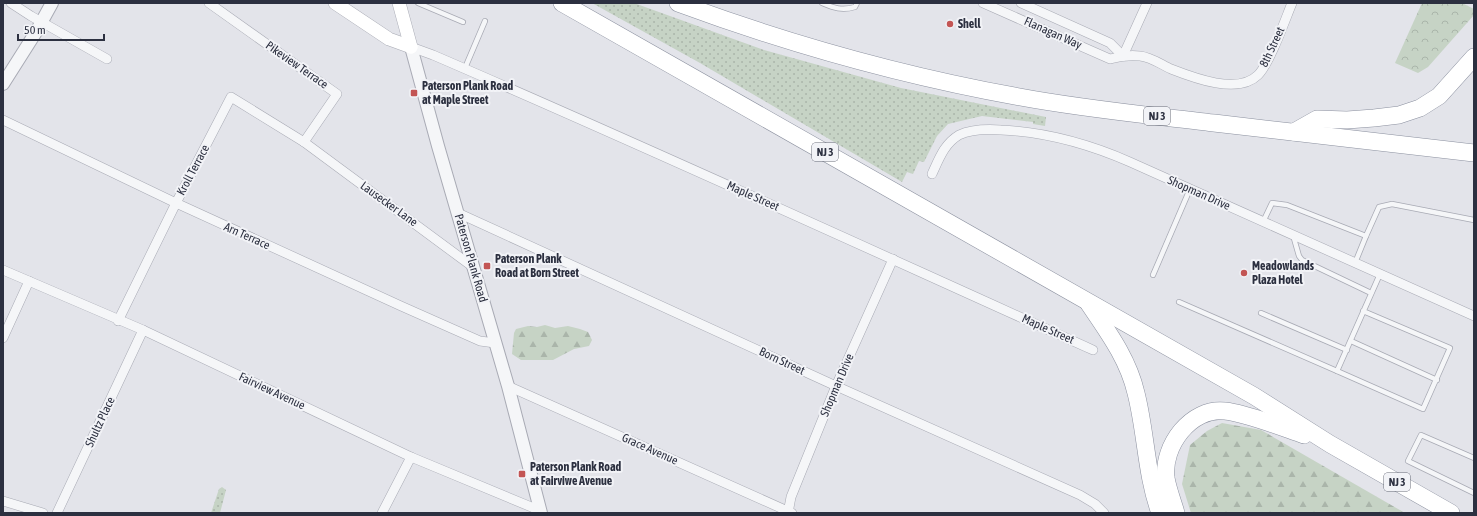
<svg xmlns="http://www.w3.org/2000/svg" width="1477" height="516" viewBox="0 0 1477 516" font-family="'Asap Condensed',sans-serif">
	<style>
		.grass { fill: url(#grass-dots) }
		.forest { fill: url(#forest-firs) }
		.park { fill: url(#park-crowns) }
		.lines { fill: none; stroke-linecap: round; stroke-linejoin: round }
		.service-casing { stroke: #a8aab4; stroke-width: 6 }
		.minor-casing { stroke: #a8aab4; stroke-width: 10 }
		.tertiary-casing { stroke: #a8aab4; stroke-width: 14 }
		.secondary-casing { stroke: #a8aab4; stroke-width: 14 }
		.motorway-casing { stroke: #8b909f; stroke-width: 18 }
		.service { stroke: #f5f6f8; stroke-width: 4.5 }
		.minor { stroke: #f5f6f8; stroke-width: 9 }
		.tertiary { stroke: #f5f6f8; stroke-width: 12 }
		.secondary { stroke: #fff; stroke-width: 13 }
		.motorway { stroke: #fff; stroke-width: 17 }
		.poi-dot { fill: #c35554; stroke: #f2f3f7; stroke-width: 1.5 }
		.labels { text-anchor: middle; dominant-baseline: central; stroke-width: 4; stroke-linejoin: round; paint-order: stroke }
		.shield { fill: #f2f3f7; stroke: #676a77; stroke-width: 1 }
		.shield-label { font-size: 11px; font-weight: bold; fill: #2c3040 }
		.poi-label { font-size: 12px; font-weight: bold; fill: #2c3040; stroke: #f2f3f7; text-anchor: start }
		.street-label { font-size: 12px; fill: #2c3040; stroke: #f2f3f7 }
	</style>
	<defs>
		<pattern id="grass-dots" width="8" height="8" patternUnits="userSpaceOnUse"><rect width="8" height="8" fill="#c6d3c5"/><path d="M2 2h.1M6 6h.1" fill="none" stroke="#aab5aa" stroke-width="1.8" stroke-linecap="round"/></pattern>
		<pattern id="forest-firs" width="22" height="20" patternUnits="userSpaceOnUse"><rect width="22" height="20" fill="#c6d3c5"/><path d="M5 1l3.5 6h-7zM16 11l3.5 6h-7z" fill="#aab5aa"/></pattern>
		<pattern id="park-crowns" width="20" height="18" patternUnits="userSpaceOnUse"><rect width="20" height="18" fill="#c6d3c5"/><path d="M2 6a3 3 0 1 1 6 0M12 15a3 3 0 1 1 6 0" fill="none" stroke="#aab5aa"/></pattern>
	</defs>
	<rect width="100%" height="100%" fill="#e3e4ea"/>
	<g class="grass">
		<polygon points="592,3 634,3 764,50 901,88 1046,117 1045,126 1033,124 1033,122 982,116 948,124 937,136 924,162 919,161 913,174 907,172 902,182 700,63"/>
		<polygon points="222,487 226,490 220,513 211,513 219,489"/>
	</g>
	<g class="forest">
		<polygon points="545,325 555,328 568,326 580,329 588,332 592,340 589,346 574,349 553,360 521,360 512,354 514,333 516,329 528,326 537,327"/>
		<polygon points="1222,423 1261,430 1405,513 1191,513 1182,484 1190,445 1207,431"/>
	</g>
	<polygon class="park" points="1422,3 1462,3 1474,9 1474,15 1428,67 1418,73 1395,63"/>
	<g class="lines">
		<g class="service-casing">
			<g id="service">
				<polyline points="418,3 463,22"/>
				<path d="M822,3C834,8 842,11 855,7L857,3"/>
				<polyline points="465,68 485,21"/>
				<polyline points="1263,222 1272,203 1287,205 1366,236 1355,263"/>
				<polyline points="1293,235 1299,256 1302,260 1371,293"/>
				<polyline points="1366,236 1379,207 1392,204 1474,220"/>
				<polyline points="1153,275 1190,189"/>
				<polyline points="1179,302 1337,371"/>
				<polyline points="1363,311 1450,348 1423,409 1337,371 1380,274"/>
				<polyline points="1261,313 1347,350"/>
				<polyline points="1351,341 1437,380"/>
				<polyline points="1474,458 1421,435 1408,461 1474,493"/>
			</g>
		</g>
		<g class="minor-casing">
			<g id="minor">
				<polyline points="11,3 31,16 107,59"/>
				<polyline points="209,3 337,94 304,142"/>
				<path d="M983,3L1110,59C1120,56 1130,55 1140,56C1151,57 1162,65 1171,69C1194,78 1238,95 1258,75C1270,63 1285,20 1292,3"/>
				<polyline points="1021,3 1110,43 1123,56"/>
				<path d="M411,47L433,55C654,150 873,251 1093,350"/>
				<polyline points="1123,56 1147,3"/>
				<polyline points="3,120 176,203 401,306 480,341 495,343"/>
				<path d="M932,174C939,159 944,144 959,135C972,129 987,129 1001,130C1047,132 1089,144 1130,162L1474,316"/>
				<polyline points="458,213 836,386 1080,495 1095,504 1104,513"/>
				<polyline points="3,270 143,330 411,457 541,511"/>
				<polyline points="118,321 176,203 231,97 304,142 473,267"/>
				<polyline points="3,338 29,281"/>
				<polyline points="508,386 792,513"/>
				<polyline points="3,501 43,513"/>
				<polyline points="57,513 143,330"/>
				<polyline points="382,513 411,457"/>
				<polyline points="788,513 791,497 836,386 893,259"/>
			</g>
		</g>
		<g class="tertiary-casing">
			<g id="tertiary">
				<polyline points="411,47 438,146 508,386 541,513"/>
				<polyline points="3,84 36,32 52,3"/>
			</g>
		</g>
		<g class="secondary-casing">
			<g id="secondary">
				<polyline points="335,3 389,39 411,47"/>
				<polyline points="399,3 411,47"/>
			</g>
		</g>
		<g class="motorway-casing">
			<g id="motorway">
				<polyline points="562,3 1254,396 1330,444 1451,513"/>
				<path d="M678,3C789,44 903,76 1020,97C1084,109 1149,115 1214,123C1301,133 1387,143 1474,153"/>
				<polyline points="1294,132 1317,119 1347,120 1374,118 1399,115 1420,108 1439,96 1474,57"/>
				<path d="M1089,304C1108,332 1128,359 1136,393C1146,432 1146,475 1160,513"/>
				<path d="M1176,513C1173,502 1168,490 1166,478C1162,446 1191,407 1225,411C1249,414 1281,427 1304,435"/>
			</g>
		</g>
		<use href="#service" class="service"/>
		<use href="#minor" class="minor"/>
		<use href="#tertiary" class="tertiary"/>
		<use href="#secondary" class="secondary"/>
		<use href="#motorway" class="motorway"/>
	</g>
	<g class="poi-dot">
		<circle cx="950" cy="24" r="4"/>
		<rect x="410" y="89" width="8" height="8" rx="2"/>
		<rect x="483" y="262" width="8" height="8" rx="2"/>
		<circle cx="1244" cy="273" r="4"/>
		<rect x="518" y="470" width="8" height="8" rx="2"/>
	</g>
	<g class="labels">
		<g class="shield">
			<rect x="1144" y="107" width="26" height="18" rx="3"/>
			<rect x="812" y="143" width="26" height="18" rx="3"/>
			<rect x="1384" y="473" width="26" height="18" rx="3"/>
		</g>
		<g class="shield-label">
			<text x="1157" y="116">NJ 3</text>
			<text x="825" y="152">NJ 3</text>
			<text x="1397" y="482">NJ 3</text>
		</g>
		<g class="poi-label">
			<text x="958" y="24">Shell</text>
			<text x="422" y="86">Paterson Plank Road<tspan x="422" dy="14">at Maple Street</tspan></text>
			<text x="495" y="259">Paterson Plank<tspan x="495" dy="14">Road at Born Street</tspan></text>
			<text x="1252" y="266">Meadowlands<tspan x="1252" dy="14">Plaza Hotel</tspan></text>
			<text x="530" y="467">Paterson Plank Road<tspan x="530" dy="14">at Fairviwe Avenue</tspan></text>
		</g>
		<g class="street-label">
			<text transform="translate(1053 33) rotate(24)">Flanagan Way</text>
			<text transform="translate(1272 47) rotate(-65)">8th Street</text>
			<text transform="translate(297 65) rotate(35)">Pikeview Terrace</text>
			<text transform="translate(193 170) rotate(-62)">Kroll Terrace</text>
			<text transform="translate(1199 193) rotate(24)">Shopman Drive</text>
			<text transform="translate(753 196) rotate(24)">Maple Street</text>
			<text transform="translate(389 204) rotate(36)">Lausecker Lane</text>
			<text transform="translate(247 236) rotate(24)">Arn Terrace</text>
			<text transform="translate(471 258) rotate(74)">Paterson Plank Road</text>
			<text transform="translate(1048 329) rotate(24)">Maple Street</text>
			<text transform="translate(782 361) rotate(25)">Born Street</text>
			<text transform="translate(837 385) rotate(-67)">Shopman Drive</text>
			<text transform="translate(272 391) rotate(25)">Fairview Avenue</text>
			<text transform="translate(100 422) rotate(-65)">Shultz Place</text>
			<text transform="translate(650 449) rotate(24)">Grace Avenue</text>
		</g>
	</g>
	<rect width="1477" height="516" fill="none" stroke="#2c3040" stroke-width="8"/>
	<path d="M18 34v6h86v-6" fill="none" stroke="#2c3040" stroke-width="2"/>
	<text x="24" y="34" font-size="12" fill="#2c3040" stroke="#f2f3f7" stroke-width="3" paint-order="stroke">50 m</text>
</svg>
